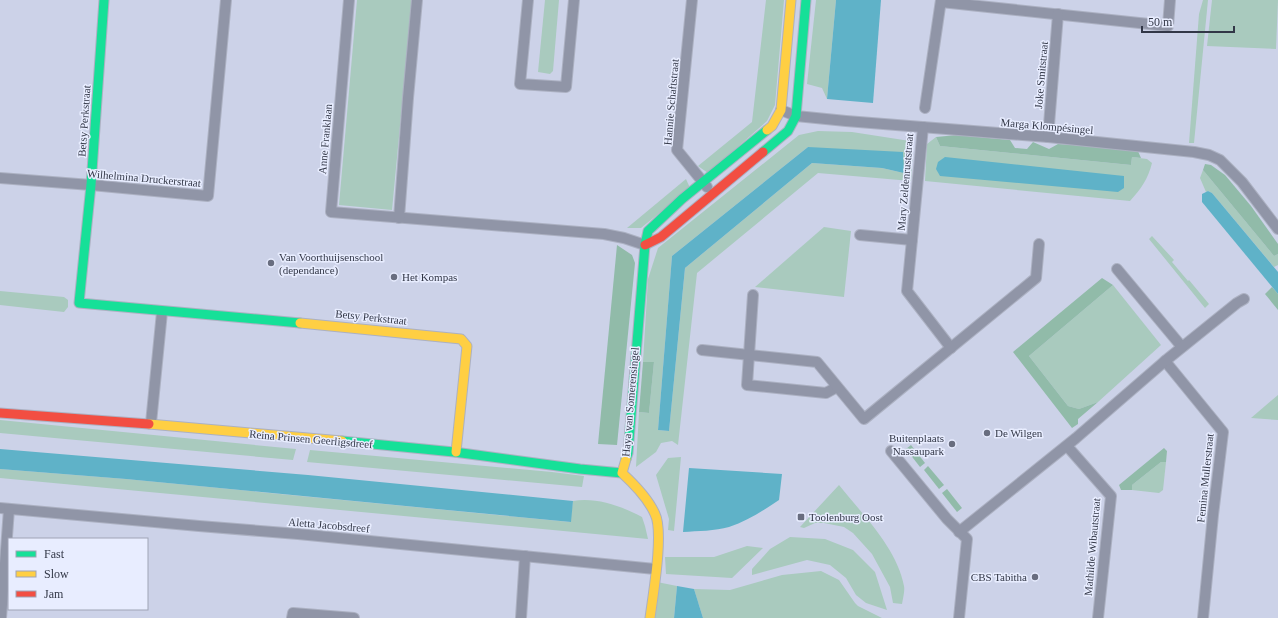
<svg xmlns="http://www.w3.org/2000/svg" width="1278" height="618" viewBox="0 0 1278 618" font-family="'Times New Roman',serif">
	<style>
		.green { fill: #a9cabe; fill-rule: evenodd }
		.forest { fill: #91bba9 }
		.water { fill: #5fb2c8 }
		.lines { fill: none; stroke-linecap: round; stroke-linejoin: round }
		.street-casing { stroke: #acb1c2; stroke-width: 12 }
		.fast-casing { stroke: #acb1c2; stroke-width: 11 }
		.slow-casing { stroke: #acb1c2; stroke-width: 11 }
		.jam-casing { stroke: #acb1c2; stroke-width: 11 }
		.street { stroke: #9095a7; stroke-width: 10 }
		.fast { stroke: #16e098; stroke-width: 9 }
		.slow { stroke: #ffcf43; stroke-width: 9 }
		.jam { stroke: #f24e42; stroke-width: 9 }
		.poi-dot { fill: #686d7f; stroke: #e8edff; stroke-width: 1.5 }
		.labels { text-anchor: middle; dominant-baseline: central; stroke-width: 3; stroke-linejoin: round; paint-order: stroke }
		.street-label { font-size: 11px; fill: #323747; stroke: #e8edff }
		.poi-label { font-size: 11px; fill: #323747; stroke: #e8edff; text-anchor: start }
	</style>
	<rect width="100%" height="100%" fill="#ccd2e8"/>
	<g class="green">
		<polygon points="357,0 412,0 392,210 339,205"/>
		<polygon points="545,0 559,0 553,71 550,74 538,72"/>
		<polygon points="766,0 784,0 775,105 767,121 708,173 698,166 752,122"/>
		<polygon points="816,0 836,0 827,99 822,88 807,84"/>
		<polygon points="1203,0 1208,0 1194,143 1189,143 1199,14"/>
		<polygon points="1212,0 1278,0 1276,49 1207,46"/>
		<path d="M818,131L852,132L910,141L913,148L911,181L818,173L697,273L678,445L672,441L661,443L656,452L636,467L639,412L649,413L654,362H643L648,279L658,248L799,135ZM808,147L904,173L882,168L812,163L685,268L669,431L658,430L672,256Z"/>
		<path d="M936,137L940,146L1131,165L1132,157L1147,159L1152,163C1148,179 1141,189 1130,201L925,181L927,144Z"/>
		<polygon points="1203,170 1274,256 1278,254 1278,265 1274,267 1212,193 1208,191 1206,192 1200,178"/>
		<polygon points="686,179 690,188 641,228 627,228"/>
		<polygon points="824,227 851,231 844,297 755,287"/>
		<polygon points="1152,236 1174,260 1172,262 1188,281 1189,280 1209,304 1205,308 1149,239"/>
		<polygon points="1113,285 1161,345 1098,402 1079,409 1068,406 1029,356"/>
		<polygon points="0,291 64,297 68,300 68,307 64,312 0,305"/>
		<polygon points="1278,395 1278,420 1251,418"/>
		<polygon points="0,420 296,449 293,460 0,433"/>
		<polygon points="310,450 552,472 584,476 582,487 307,462"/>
		<polygon points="681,457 674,531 668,530 669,519 656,475 668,458"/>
		<polygon points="1161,462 1166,462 1163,490 1159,493 1132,490 1132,485"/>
		<path d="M0,469L126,479L570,522L573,501C596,497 621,506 642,517L645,526L648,539L0,478Z"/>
		<path d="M839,485C862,514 897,548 904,586C905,591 903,598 902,604L893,603L890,587L872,554L853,533L844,527L824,523H815L804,528L800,527Z"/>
		<polygon points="790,537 825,539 853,550 875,572 887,610 866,603 856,595 846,578 830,565 807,560 752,575 752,569 770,549"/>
		<polygon points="747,546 763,548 732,578 666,574 665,557 714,557"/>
		<polygon points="821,571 839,580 855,603 858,606 882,618 703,618 694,589 730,590 782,575"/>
		<polygon points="657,582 677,586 674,618 654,618"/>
	</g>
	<g class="forest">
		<polygon points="957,135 1010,140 1015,148 1027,149 1033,142 1049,149 1058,144 1137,149 1141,158 1132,157 1131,165 940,146 936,137"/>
		<polygon points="1205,164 1211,165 1225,175 1251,206 1278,244 1278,254 1274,256 1203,170"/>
		<polygon points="617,245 632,255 635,263 617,445 598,444"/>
		<polygon points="1102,278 1113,285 1029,356 1068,406 1079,409 1098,402 1078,419 1078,424 1072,428 1013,352"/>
		<polygon points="1272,287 1278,294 1278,310 1265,294"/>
		<polygon points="643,362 654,362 649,413 639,412"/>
		<polygon points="911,445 925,463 920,467 906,449"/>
		<polygon points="1164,448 1167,451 1166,462 1161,462 1132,485 1132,490 1121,490 1119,485"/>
		<polygon points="928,466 944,485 939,489 924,470"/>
		<polygon points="947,489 962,508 957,512 942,493"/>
	</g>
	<g class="water">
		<polygon points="836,0 881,0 873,103 827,99"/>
		<polygon points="808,147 903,152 904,173 882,168 812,163 685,268 669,431 658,430 672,256"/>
		<polygon points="945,157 1124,176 1124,188 1118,192 940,176 936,169 938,162"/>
		<polygon points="1208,191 1212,193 1278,272 1278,294 1202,202 1202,194"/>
		<polygon points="0,449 308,475 573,501 571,522 126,479 0,469"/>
		<path d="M689,468L782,474L779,500C764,510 748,521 729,527C715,531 698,531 683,532Z"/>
		<polygon points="677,586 694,589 703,618 674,618"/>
	</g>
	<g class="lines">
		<g class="street-casing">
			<g id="street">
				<polyline points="349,0 331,212 604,234 624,238 645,245"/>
				<polyline points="528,0 520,84 566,87 574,0"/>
				<polyline points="692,0 677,150 707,187"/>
				<polyline points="941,2 1168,26 1170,0"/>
				<polyline points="925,108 941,0"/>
				<polyline points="781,110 796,116 846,121 1048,137 1194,152 1209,155 1220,160 1242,182 1278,229"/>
				<polyline points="923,127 907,291 951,348"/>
				<polyline points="1048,137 1058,14"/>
				<polyline points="0,178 91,185 208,196 226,0"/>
				<polyline points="399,218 408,98 417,0"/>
				<polyline points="860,235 912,240"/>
				<polyline points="1117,269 1182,347"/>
				<polyline points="753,295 747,385 826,393 837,387"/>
				<polyline points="702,350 817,362 864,419 1036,278 1039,244"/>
				<polyline points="1165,361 1223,432 1213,515 1203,618"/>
				<polyline points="151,423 162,312"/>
				<polyline points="1067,446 1111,496 1098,618"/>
				<polyline points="891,451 947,519 967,539 959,618"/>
				<polyline points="0,508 199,526 298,534 655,569"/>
				<polyline points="959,532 1076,438 1165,361 1237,303 1244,299"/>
				<polyline points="1,618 9,509"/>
				<polyline points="292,618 293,613 354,618"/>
				<polyline points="521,618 525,556"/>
			</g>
		</g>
		<g class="fast-casing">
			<g id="fast">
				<polyline points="104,0 91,185 79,303 300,323"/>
				<polyline points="763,152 788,131 796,116 806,0"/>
				<polyline points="342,441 454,452 580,469 622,473"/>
				<polyline points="626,459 628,453 645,245 648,231 682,199 767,130"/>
			</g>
		</g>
		<g class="slow-casing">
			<g id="slow">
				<polyline points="767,130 772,126 781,110 791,0"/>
				<polyline points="300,323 461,339 467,346 456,452"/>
				<polyline points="149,424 342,441"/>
				<path d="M626,459L622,473C634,484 648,498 655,514C664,532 653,595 650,618"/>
			</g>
		</g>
		<g class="jam-casing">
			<g id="jam">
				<polyline points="645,245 661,237 763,152"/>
				<polyline points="0,413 149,424"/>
			</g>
		</g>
		<use href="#street" class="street"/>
		<use href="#fast" class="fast"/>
		<use href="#slow" class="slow"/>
		<use href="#jam" class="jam"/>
	</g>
	<g class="poi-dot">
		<circle cx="271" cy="263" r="4"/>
		<circle cx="394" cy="277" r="4"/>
		<circle cx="987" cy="433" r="4"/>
		<circle cx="952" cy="444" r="4"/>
		<rect x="797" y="513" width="8" height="8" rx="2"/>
		<circle cx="1035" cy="577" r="4"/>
	</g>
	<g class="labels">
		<g class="street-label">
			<text transform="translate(1041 75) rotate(-85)">Joke Smitstraat</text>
			<text transform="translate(671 102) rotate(-85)">Hannie Schaftstraat</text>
			<text transform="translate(84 121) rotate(-86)">Betsy Perkstraat</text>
			<text transform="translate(1047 126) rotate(5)">Marga Klompésingel</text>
			<text transform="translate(325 139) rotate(-85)">Anne Franklaan</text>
			<text transform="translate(144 178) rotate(5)">Wilhelmina Druckerstraat</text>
			<text transform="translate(905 182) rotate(-85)">Mary Zeldenruststraat</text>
			<text transform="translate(371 317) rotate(6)">Betsy Perkstraat</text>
			<text transform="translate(630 402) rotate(-85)">Haya van Somerensingel</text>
			<text transform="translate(311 439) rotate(5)">Reina Prinsen Geerligsdreef</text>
			<text transform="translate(1205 478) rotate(-84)">Femina Mullerstraat</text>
			<text transform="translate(329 525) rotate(5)">Aletta Jacobsdreef</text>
			<text transform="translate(1092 547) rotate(-85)">Mathilde Wibautstraat</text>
		</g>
		<g class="poi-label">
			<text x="279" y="257">Van Voorthuijsenschool<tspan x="279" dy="13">(dependance)</tspan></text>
			<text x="402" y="277">Het Kompas</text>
			<text x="995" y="433">De Wilgen</text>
			<text x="944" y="438" text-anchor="end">Buitenplaats<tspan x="944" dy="13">Nassaupark</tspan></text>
			<text x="809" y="517">Toolenburg Oost</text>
			<text x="1027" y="577" text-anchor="end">CBS Tabitha</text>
		</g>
	</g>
	<rect x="8" y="538" width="140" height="72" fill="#e8edff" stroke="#9fa4b5"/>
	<rect x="16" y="551" width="20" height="6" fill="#16e098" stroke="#9fa4b5"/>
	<text x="44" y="558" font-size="12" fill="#323747">Fast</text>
	<rect x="16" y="571" width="20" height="6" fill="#ffcf43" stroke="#9fa4b5"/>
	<text x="44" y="578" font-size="12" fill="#323747">Slow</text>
	<rect x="16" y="591" width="20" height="6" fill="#f24e42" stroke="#9fa4b5"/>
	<text x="44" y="598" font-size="12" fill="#323747">Jam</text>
	<path d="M1142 26v6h92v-6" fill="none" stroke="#323747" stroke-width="2"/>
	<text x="1148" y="26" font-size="12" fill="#323747" stroke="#e8edff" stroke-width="3" paint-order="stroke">50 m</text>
</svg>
